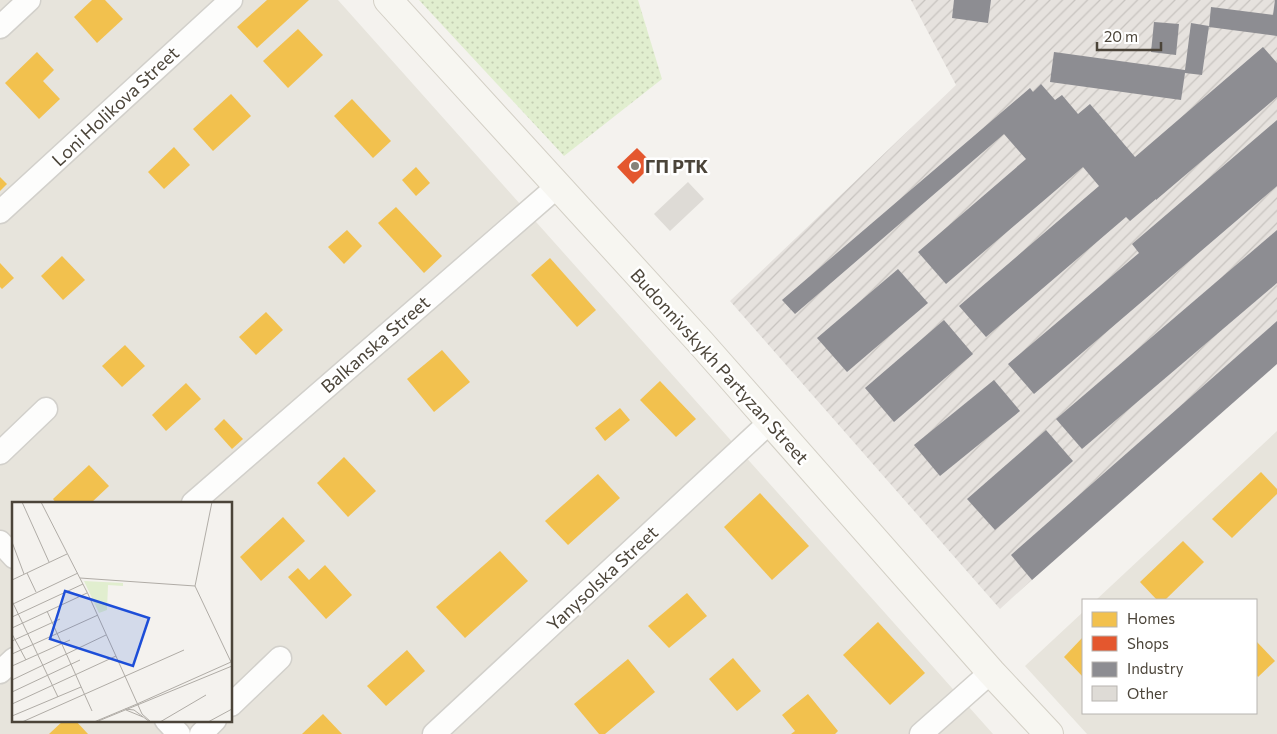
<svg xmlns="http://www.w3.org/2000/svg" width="1277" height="734" viewBox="0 0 1277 734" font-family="Commissioner,sans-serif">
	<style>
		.residential { fill: #e7e4dc; fill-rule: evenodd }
		.industrial { fill: url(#industrial-furrows) }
		.grass { fill: url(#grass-dots) }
		.homes { fill: #f2c14e }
		.shops { fill: #e4572e }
		.industry { fill: #8d8d92 }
		.building { fill: #dedbd6 }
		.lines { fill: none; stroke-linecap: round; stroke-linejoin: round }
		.minor-casing { stroke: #d2d0cb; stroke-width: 25 }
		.secondary-casing { stroke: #d3cfc5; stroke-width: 30 }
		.minor { stroke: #fdfdfc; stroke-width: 22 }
		.secondary { stroke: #f7f6f1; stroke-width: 28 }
		.poi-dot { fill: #868178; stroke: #fff; stroke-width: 2 }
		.labels { text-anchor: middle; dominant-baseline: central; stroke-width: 5; stroke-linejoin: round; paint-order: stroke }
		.street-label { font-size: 18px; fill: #4b4439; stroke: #fff }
		.poi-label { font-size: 18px; font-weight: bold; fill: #4b4439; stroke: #fff; text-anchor: start }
		.inset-road { fill: none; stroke: #b0aca6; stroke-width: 1 }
		.view { fill: #1d4ed8; fill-opacity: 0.15; stroke: #1d4ed8; stroke-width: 2.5 }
		.inset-edge { fill: none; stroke: #4b4439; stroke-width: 2.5 }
	</style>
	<defs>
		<pattern id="industrial-furrows" width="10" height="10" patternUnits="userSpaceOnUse" patternTransform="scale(1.25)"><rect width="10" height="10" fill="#e6e2de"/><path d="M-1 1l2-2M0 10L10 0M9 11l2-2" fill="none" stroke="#c7c3bf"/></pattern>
		<pattern id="grass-dots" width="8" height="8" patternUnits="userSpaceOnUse" patternTransform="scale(1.25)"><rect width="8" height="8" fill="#e1eecf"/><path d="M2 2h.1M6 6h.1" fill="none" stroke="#c3cdb2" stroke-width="1.8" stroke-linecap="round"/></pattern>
	</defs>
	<rect width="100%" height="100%" fill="#f4f2ee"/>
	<g class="residential">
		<path d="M0,0H338L993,734H0ZM14,503H231V720H14Z"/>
		<polygon points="1277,431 1277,734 1087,734 1025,666 1083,612 1083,713 1256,713 1256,600 1096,600"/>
	</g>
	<polygon class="industrial" points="911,0 1277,0 1277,356 1000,609 730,301 956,85"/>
	<polygon class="grass" points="419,0 638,0 662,79 564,156"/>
	<g class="homes">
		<polygon points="92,0 105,0 123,19 97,43 74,17"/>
		<polygon points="267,0 309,0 257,48 237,27"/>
		<polygon points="298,29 323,55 288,88 263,61"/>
		<polygon points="37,52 54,70 43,81 60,99 39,119 5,83"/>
		<polygon points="231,94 251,116 213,151 193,129"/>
		<polygon points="352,99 391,141 373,158 334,116"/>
		<polygon points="174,147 190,165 164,189 148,172"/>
		<polygon points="416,167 430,183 416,196 402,180"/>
		<polygon points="0,177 7,184 0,191"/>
		<polygon points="396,207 442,256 424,273 378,223"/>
		<polygon points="347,230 362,246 344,264 328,247"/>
		<polygon points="62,256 85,280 63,300 41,276"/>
		<polygon points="550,258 596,310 577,327 531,275"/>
		<polygon points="0,263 14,278 2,289 0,287"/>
		<polygon points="266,312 283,330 256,355 239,337"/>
		<polygon points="125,345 145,366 122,387 102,366"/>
		<polygon points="442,350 470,382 434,412 407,379"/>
		<polygon points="660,381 696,419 676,437 640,400"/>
		<polygon points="186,383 201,399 166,431 152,415"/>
		<polygon points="620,408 630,420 605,441 595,428"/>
		<polygon points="224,419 243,439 232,449 214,429"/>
		<polygon points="344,457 376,491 348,517 317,483"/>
		<polygon points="89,465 109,486 91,503 56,503 53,499"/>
		<polygon points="1261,472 1277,489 1277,494 1232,538 1212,519"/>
		<polygon points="598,474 620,498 568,545 545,521"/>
		<polygon points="760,493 809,546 772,580 724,527"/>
		<polygon points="283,517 305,541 261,581 240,557"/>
		<polygon points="1183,541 1204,562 1165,600 1157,600 1140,582"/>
		<polygon points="500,551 528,581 465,638 436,607"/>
		<polygon points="325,565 352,595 326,619 288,577 298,568 309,580"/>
		<polygon points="687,593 707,616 669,648 648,626"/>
		<polygon points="878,622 925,673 890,705 843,655"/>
		<polygon points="1083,637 1083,677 1064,657"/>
		<polygon points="1256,641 1275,661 1258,677 1256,674"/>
		<polygon points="407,650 425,671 386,706 367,686"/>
		<polygon points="733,658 761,691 737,711 709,679"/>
		<polygon points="628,659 655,692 605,734 599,734 574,704"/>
		<polygon points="808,694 838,731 835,734 791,734 795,731 782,715"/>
		<polygon points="323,714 342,734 302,734"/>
		<polygon points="64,720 75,720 88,734 49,734"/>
	</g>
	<polygon class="shops" points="637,148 653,164 633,184 617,167"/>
	<g class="industry">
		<polygon points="954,0 991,0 988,23 952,18"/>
		<polygon points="1275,0 1277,0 1277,36 1209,27 1211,7 1273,15"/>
		<polygon points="1154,22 1179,24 1176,55 1151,52"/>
		<polygon points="1191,23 1209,26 1202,75 1185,73 1181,100 1050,82 1054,52 1185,70"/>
		<polygon points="1263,47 1277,63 1277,97 1156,200 1156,199 1130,221 1126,217 986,337 959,306 1099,186 1083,167 946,284 918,252 1026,159 1004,134 795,314 782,300 1030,88 1033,92 1041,84 1055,100 1062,95 1078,114 1090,104 1135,157"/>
		<polygon points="1277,120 1277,186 1034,394 1008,364 1139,253 1132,244"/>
		<polygon points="1277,230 1277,283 1082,449 1056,419"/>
		<polygon points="898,269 928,303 847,372 817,338"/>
		<polygon points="944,320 973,354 894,422 865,388"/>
		<polygon points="1277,321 1277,364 1032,580 1011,555"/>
		<polygon points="994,380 1020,411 940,476 914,445"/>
		<polygon points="1046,430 1073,461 995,530 967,499"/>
	</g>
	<polygon class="building" points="688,182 704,199 670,231 654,214"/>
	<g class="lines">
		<g class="minor-casing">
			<g id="minor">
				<polyline points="0,27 29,0"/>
				<polyline points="0,212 231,0"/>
				<polyline points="0,453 46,409"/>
				<polyline points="193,503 558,186"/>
				<polyline points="0,542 14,557"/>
				<polyline points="0,672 14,659"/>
				<polyline points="231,705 280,658"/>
				<polyline points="166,720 179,734"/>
				<polyline points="201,734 215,720"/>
				<polyline points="434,734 771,421"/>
				<polyline points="921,734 991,672"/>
			</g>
		</g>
		<g class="secondary-casing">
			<polyline id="secondary" points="388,0 701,343 991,672 1049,734"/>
		</g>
		<use href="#minor" class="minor"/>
		<use href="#secondary" class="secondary"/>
	</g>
	<circle class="poi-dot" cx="635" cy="166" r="5"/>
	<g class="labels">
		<g class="street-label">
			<text transform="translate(115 106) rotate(-43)">Loni Holikova Street</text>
			<text transform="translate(375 344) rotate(-41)">Balkanska Street</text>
			<text transform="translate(720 366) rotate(48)">Budonnivskykh Partyzan Street</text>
			<text transform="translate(602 578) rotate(-43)">Yanysolska Street</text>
		</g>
		<g class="poi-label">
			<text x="645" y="166">ГП РТК</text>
		</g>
	</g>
	<g transform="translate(12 502)">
		<rect width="220" height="220" fill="#f4f2ee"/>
		<path d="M72,79L111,81V84L96,83L95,108L87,111Z" fill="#e1eecf"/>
		<path class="inset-road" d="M10,0L37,60M29,0L76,92L130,212L139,220M200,0L183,84L219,160M0,40L12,72M15,71L24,90M68,76L183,84M0,78L55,52M0,99L46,195M1,102L66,71M35,109L80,209M0,115L71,82M0,126L75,91M0,132L14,158M0,139L48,117M0,152L86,113M0,164L58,138M0,178L94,133M0,190L68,158M0,202L104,154M125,202L219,160M113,207L122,208L138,220M114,208L131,215M0,214L69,185M10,220L172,148M82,220L125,202M84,220L220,164M148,220L194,193M196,220L220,207"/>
		<path class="view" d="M53,89L137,116L121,164L38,137Z"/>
		<rect width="220" height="220" class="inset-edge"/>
	</g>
	<rect x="1082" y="599" width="175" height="115" fill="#ffffff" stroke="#b7b4b0"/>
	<rect x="1092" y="612" width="25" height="15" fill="#f2c14e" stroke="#b7b4b0"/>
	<text x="1127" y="624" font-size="15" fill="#4b4439">Homes</text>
	<rect x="1092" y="636" width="25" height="15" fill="#e4572e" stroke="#b7b4b0"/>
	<text x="1127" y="649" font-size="15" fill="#4b4439">Shops</text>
	<rect x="1092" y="662" width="25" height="15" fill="#8d8d92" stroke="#b7b4b0"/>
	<text x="1127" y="674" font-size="15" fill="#4b4439">Industry</text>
	<rect x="1092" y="686" width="25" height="15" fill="#dedbd6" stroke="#b7b4b0"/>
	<text x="1127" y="699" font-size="15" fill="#4b4439">Other</text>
	<path d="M1097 42v8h64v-8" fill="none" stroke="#4b4439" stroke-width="2.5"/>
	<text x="1104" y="42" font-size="15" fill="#4b4439" stroke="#ffffff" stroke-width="4" paint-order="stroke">20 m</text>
</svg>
